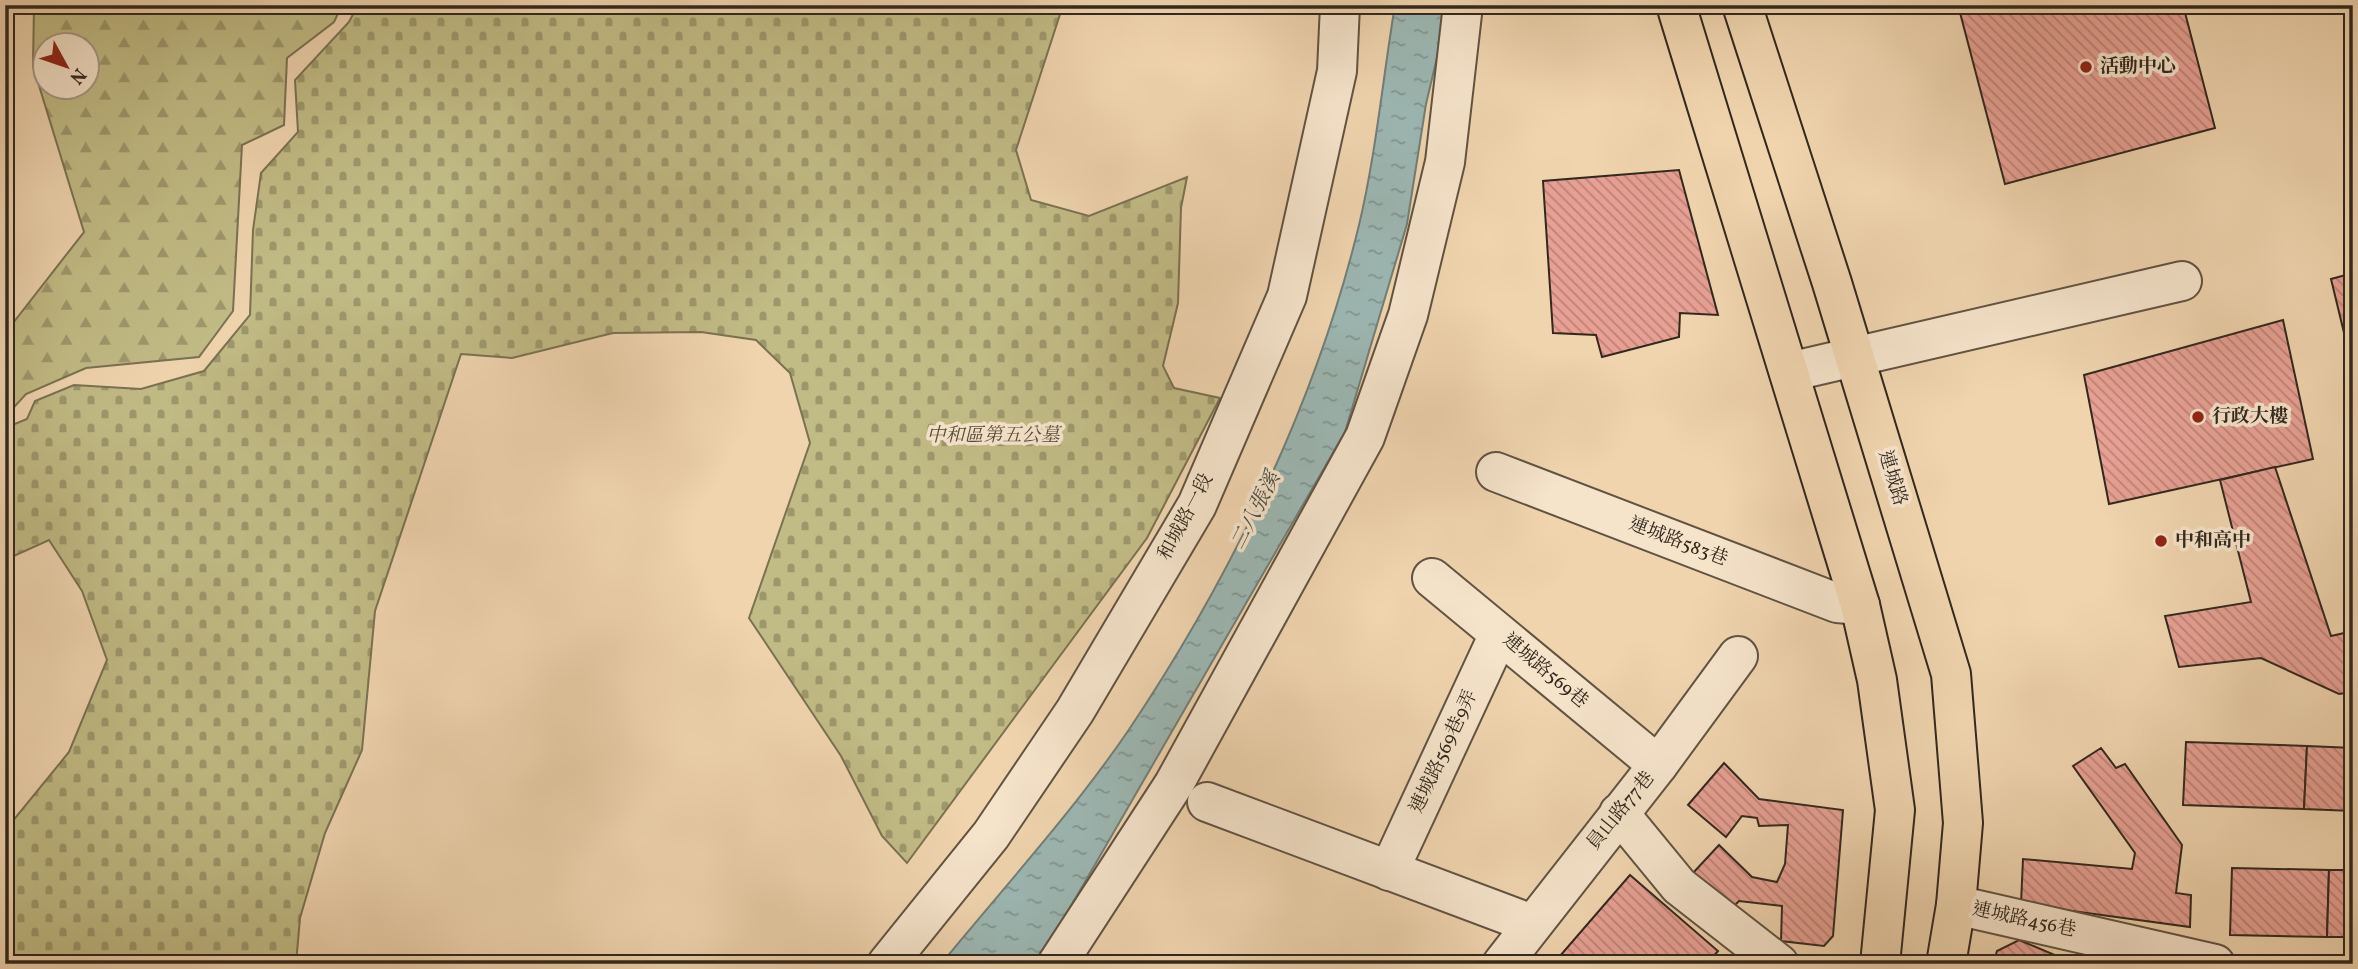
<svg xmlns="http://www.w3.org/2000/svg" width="2358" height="969" viewBox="0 0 2358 969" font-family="Vollkorn,'Noto Serif TC',serif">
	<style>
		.forest { fill: url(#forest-firs); stroke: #7a7252; stroke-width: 2; fill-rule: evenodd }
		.cemetery { fill: url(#cemetery-stones); stroke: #7a7252; stroke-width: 2 }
		.water { fill: url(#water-ripples); stroke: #727e77; stroke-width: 2 }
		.building { fill: url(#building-back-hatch); stroke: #32281e; stroke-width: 2 }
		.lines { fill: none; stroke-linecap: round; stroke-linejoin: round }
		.minor-casing { stroke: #615342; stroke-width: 42 }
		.major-casing { stroke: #32281e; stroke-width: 42 }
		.minor { stroke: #f5e3ca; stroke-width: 38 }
		.major { stroke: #efd4ae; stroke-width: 38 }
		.poi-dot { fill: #8f2418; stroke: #f5e3ca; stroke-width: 2.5 }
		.labels { text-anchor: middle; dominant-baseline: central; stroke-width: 7; stroke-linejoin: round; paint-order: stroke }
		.poi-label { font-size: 19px; font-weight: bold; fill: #32281e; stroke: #f5e3ca; text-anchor: start }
		.park-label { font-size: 19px; font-style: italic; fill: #564d38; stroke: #f5e3ca }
		.street-label { font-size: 19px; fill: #32281e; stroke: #f5e3ca }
		.water-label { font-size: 21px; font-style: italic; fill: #4c4c43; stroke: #f5e3ca }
	</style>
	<defs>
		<pattern id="forest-firs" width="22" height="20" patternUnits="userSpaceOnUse" patternTransform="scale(1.75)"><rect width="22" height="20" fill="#c1bb85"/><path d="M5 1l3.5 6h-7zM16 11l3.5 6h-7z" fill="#9d986c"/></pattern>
		<pattern id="cemetery-stones" width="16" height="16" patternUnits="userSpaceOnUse" patternTransform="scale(1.75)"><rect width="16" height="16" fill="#c1bb85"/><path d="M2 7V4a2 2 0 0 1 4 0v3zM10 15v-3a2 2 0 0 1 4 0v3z" fill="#9d986c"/></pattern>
		<pattern id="water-ripples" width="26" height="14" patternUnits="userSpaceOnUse" patternTransform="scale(1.75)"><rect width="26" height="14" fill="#9cb7b3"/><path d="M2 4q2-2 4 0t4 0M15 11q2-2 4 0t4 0" fill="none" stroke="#809591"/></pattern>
		<pattern id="building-back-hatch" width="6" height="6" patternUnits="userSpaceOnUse" patternTransform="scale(1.75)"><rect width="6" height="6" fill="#e7a093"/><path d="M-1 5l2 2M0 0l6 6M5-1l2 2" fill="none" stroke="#bc8277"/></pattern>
	</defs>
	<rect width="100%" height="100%" fill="#efd4ae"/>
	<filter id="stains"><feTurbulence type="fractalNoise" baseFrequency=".00286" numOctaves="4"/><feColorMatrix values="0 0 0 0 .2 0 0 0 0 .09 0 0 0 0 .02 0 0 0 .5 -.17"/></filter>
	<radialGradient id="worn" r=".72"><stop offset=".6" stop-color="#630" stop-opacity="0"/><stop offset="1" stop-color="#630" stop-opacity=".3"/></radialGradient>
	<path class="forest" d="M34,5H342L334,22L287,58L284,125L242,145L233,311L199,357L86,368L26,394L5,417V328L13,323L84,232L33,66ZM46,46H88V88H46Z"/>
	<polygon class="cemetery" points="358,5 1063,5 1016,150 1031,200 1089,216 1187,177 1181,208 1178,303 1163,366 1174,388 1220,398 1147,538 907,863 882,836 841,756 749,618 810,443 790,373 756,340 701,332 613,333 512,358 461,354 375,611 362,750 325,833 300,918 296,964 5,964 5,826 12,822 69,752 107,660 82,591 49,540 5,560 5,428 27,419 35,401 74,385 141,389 204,371 250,315 253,230 261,173 298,132 295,80 349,22"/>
	<path class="water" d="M1395,5L1449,7L1426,104L1407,224L1345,432L1052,939L1032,964H941C1004,887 1072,813 1128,731C1230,579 1316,403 1359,225C1376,154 1383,77 1395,5Z"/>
	<g class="building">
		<polygon points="1958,5 2183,5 2215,128 2005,184"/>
		<polygon points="1679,170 1718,315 1680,313 1679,337 1602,357 1596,335 1553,333 1543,181"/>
		<polygon points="2353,273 2353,370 2331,279"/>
		<polygon points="2283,320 2313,459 2109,504 2084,375"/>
		<polygon points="2275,467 2331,636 2353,631 2353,692 2339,694 2261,658 2179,667 2165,616 2251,602 2220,480"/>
		<polygon points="2186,742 2307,746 2304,809 2183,805"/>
		<polygon points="2307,746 2353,748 2353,811 2304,809"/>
		<polygon points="2101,748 2116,768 2125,764 2182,845 2176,893 2191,895 2190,927 2021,904 2023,859 2132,869 2135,853 2073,766"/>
		<polygon points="1724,763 1759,799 1843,810 1833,936 1824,946 1781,941 1782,906 1739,901 1732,908 1693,873 1719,845 1752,877 1777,882 1785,864 1788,825 1759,826 1757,818 1742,816 1726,837 1688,805"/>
		<polygon points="2232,868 2329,870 2327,937 2230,935"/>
		<polygon points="2329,870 2353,870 2353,937 2327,937"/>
		<polygon points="1630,875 1718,951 1707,964 1652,964 1645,958 1641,964 1553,964"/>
		<polygon points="2019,940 2062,958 2061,964 1993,964 1997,951"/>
	</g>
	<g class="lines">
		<g class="minor-casing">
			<g id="minor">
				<polyline points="1789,372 2182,281"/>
				<polyline points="1496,472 1837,603 1860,605"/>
				<polyline points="1432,578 1658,765"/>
				<polyline points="1207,802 1532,924"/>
				<polyline points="1619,813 1679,886 1779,964"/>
				<polyline points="1389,871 1499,634"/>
				<polyline points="1956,905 2215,964"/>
				<polyline points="887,964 991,835 1075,711 1197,505 1287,296 1337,71 1340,5"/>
				<polyline points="1057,964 1174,784 1365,437 1408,315 1445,162 1463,5"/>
				<polyline points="1502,964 1658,765 1738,656"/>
			</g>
		</g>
		<g class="major-casing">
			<g id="major">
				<polyline points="1676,5 1860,605 1877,680 1895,810 1880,964"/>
				<polyline points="1742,5 1832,283 1951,674 1963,823 1956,905 1946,964"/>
			</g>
		</g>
		<use href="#minor" class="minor"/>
		<use href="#major" class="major"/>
	</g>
	<g class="poi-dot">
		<circle cx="2086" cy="67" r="7"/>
		<circle cx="2198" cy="417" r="7"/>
		<circle cx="2161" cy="541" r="7"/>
	</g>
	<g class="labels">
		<g class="poi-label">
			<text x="2100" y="67">活動中心</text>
			<text x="2212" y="417">行政大樓</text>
			<text x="2175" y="541">中和高中</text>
		</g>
		<g class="park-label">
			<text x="993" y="436">中和區第五公墓</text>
		</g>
		<g class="street-label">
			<text transform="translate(1892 478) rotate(73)">連城路</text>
			<text transform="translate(1186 517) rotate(-62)">和城路一段</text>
			<text transform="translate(1678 542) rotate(21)">連城路583巷</text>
			<text transform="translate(1545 671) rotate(40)">連城路569巷</text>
			<text transform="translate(1444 752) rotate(-65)">連城路569巷9弄</text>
			<text transform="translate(1621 811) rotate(-51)">員山路77巷</text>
			<text transform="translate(2024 920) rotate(12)">連城路456巷</text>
		</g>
		<g class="water-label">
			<text transform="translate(1256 511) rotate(-63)">二八張溪</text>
		</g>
	</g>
	<rect width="2358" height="969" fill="none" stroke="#efd4ae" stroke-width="28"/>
	<rect x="7" y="7" width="2344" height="955" fill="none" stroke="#32281e" stroke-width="3.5"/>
	<rect x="14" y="14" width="2330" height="941" fill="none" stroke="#32281e" stroke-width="2"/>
	<g transform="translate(66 66) rotate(130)"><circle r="33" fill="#f5e3ca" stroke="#a79885" stroke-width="2"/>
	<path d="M0-5L12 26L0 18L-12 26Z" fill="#8f2418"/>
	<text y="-10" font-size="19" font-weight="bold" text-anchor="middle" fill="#32281e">N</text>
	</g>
	<rect width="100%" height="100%" filter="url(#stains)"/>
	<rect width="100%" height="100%" fill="url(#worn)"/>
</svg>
